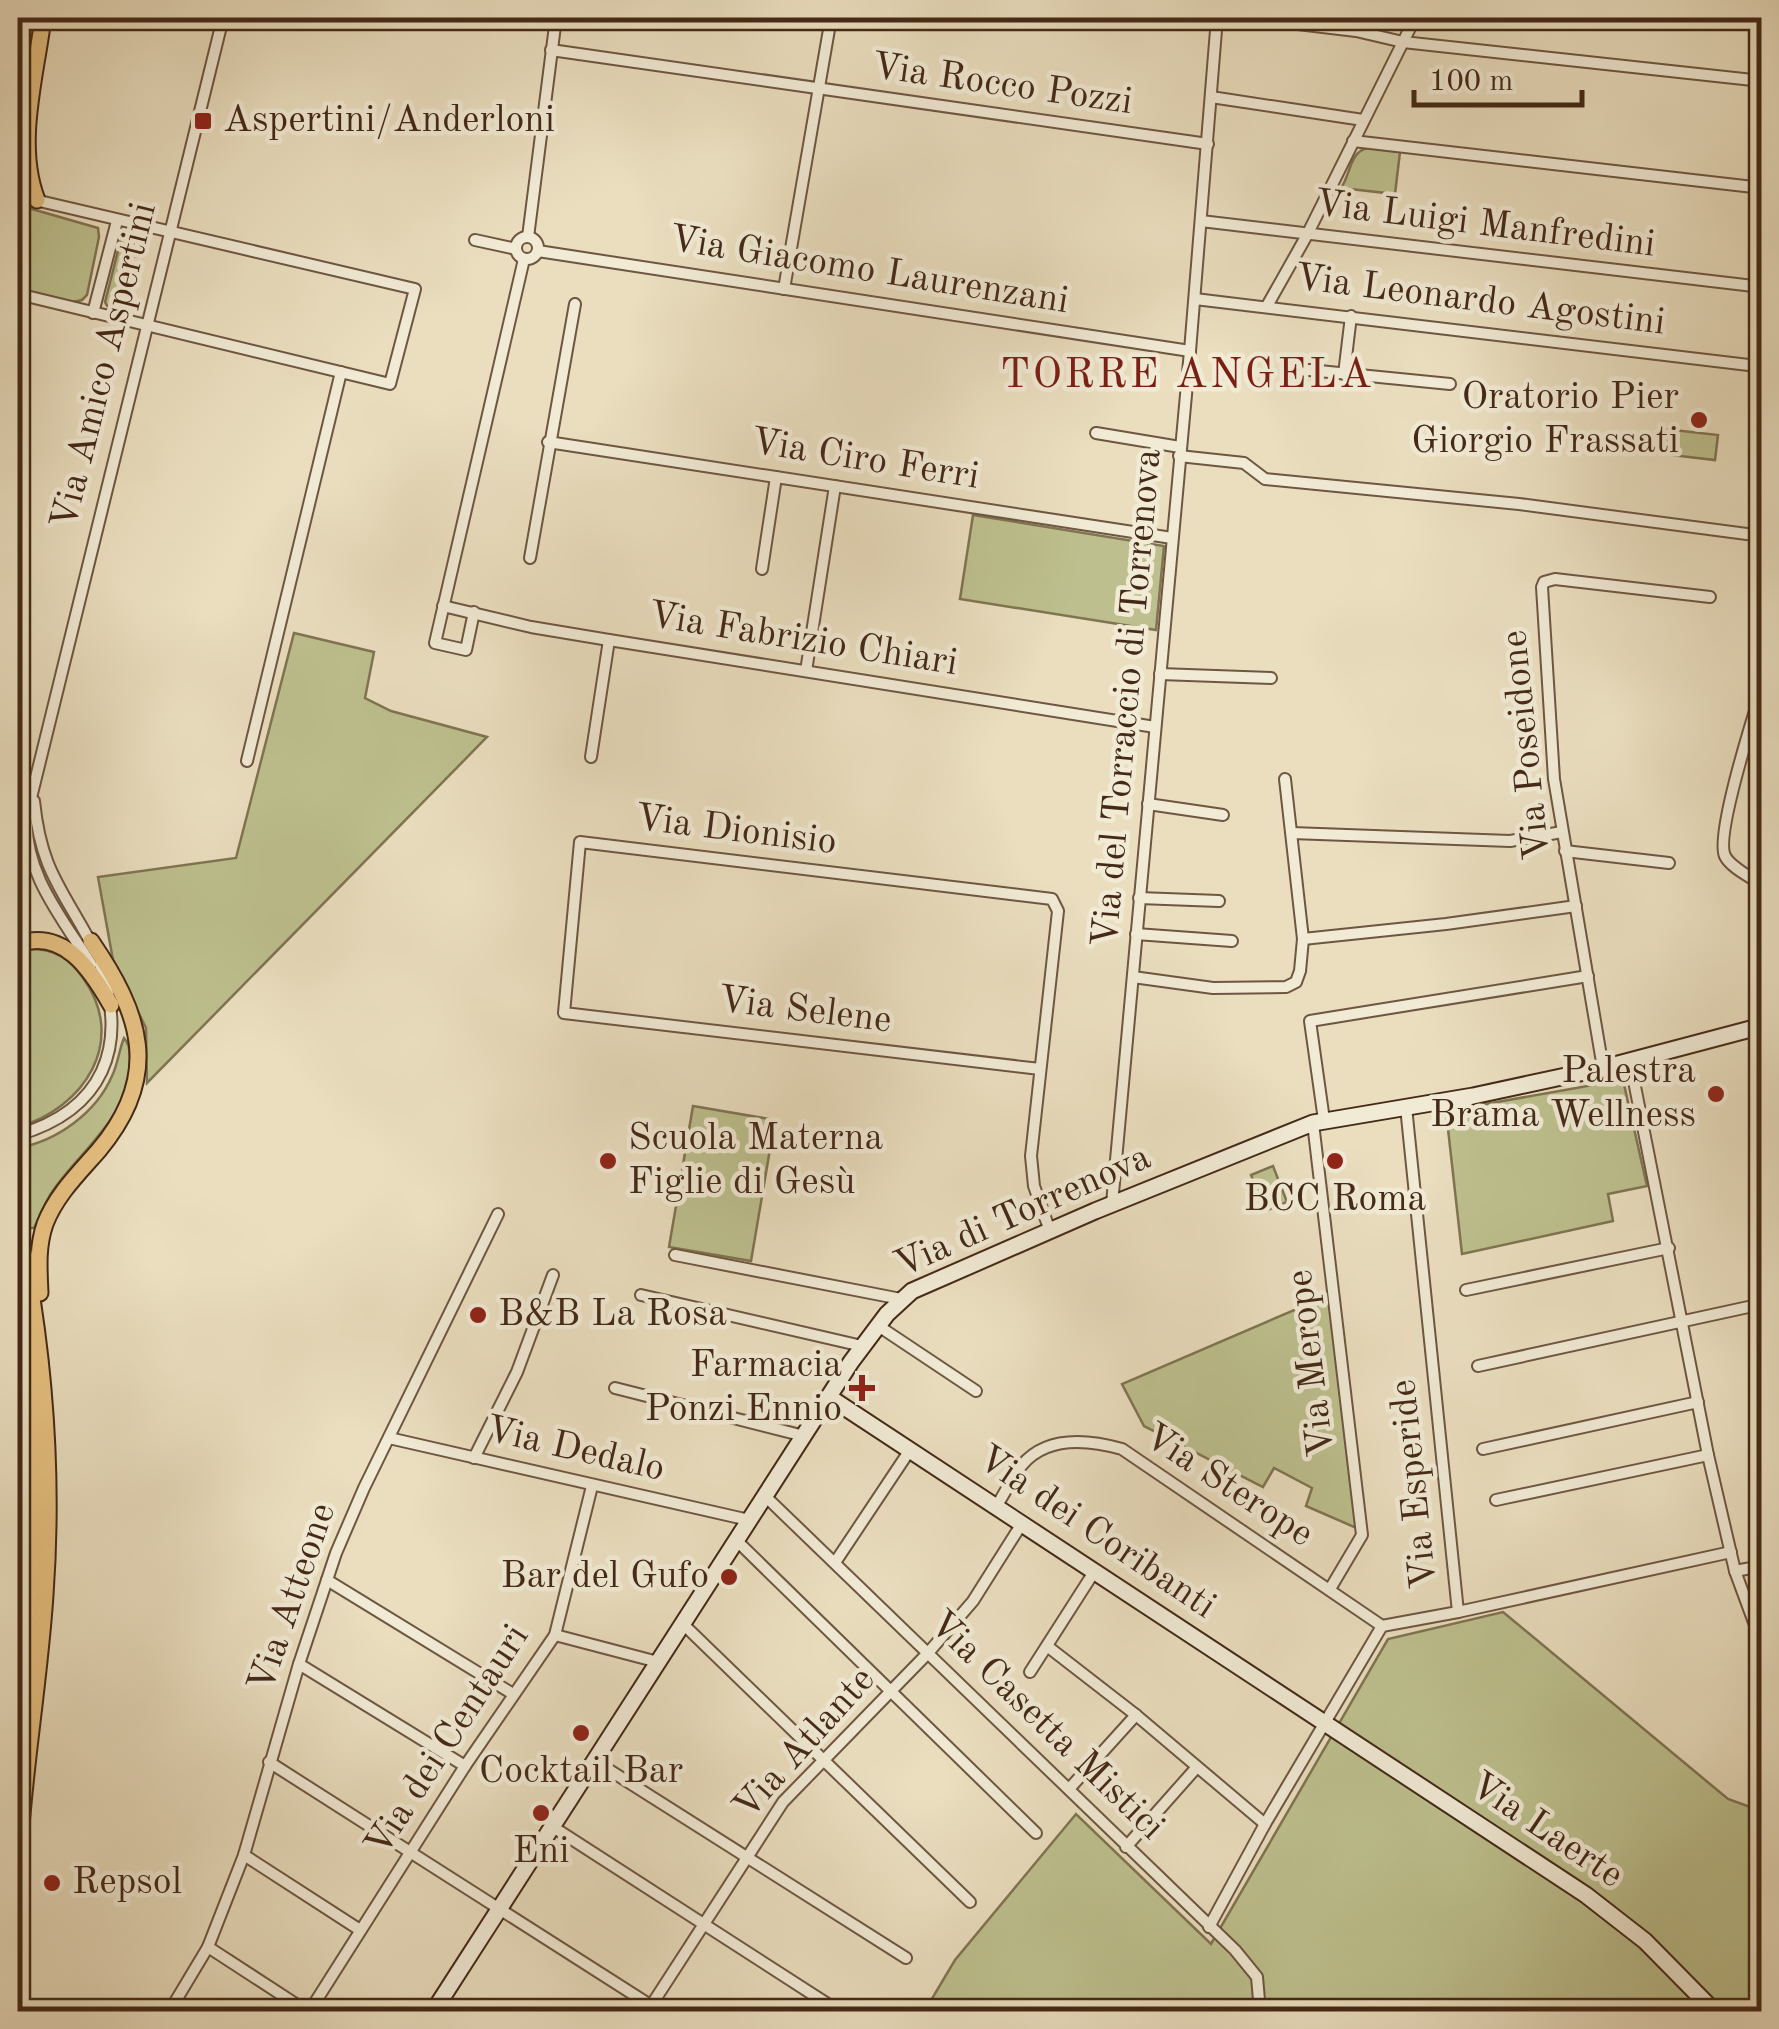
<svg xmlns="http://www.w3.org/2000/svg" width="1779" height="2029" viewBox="0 0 1779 2029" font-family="'Old Standard TT',serif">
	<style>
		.green { fill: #bdc08e; stroke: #807452; stroke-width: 2.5 }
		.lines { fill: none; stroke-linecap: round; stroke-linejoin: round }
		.street-casing { stroke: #6e5641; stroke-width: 14 }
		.secondary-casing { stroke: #442917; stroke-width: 19 }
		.primary-casing { stroke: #442917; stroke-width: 19 }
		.street { stroke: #f1ead5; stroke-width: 10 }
		.secondary { stroke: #f1ead5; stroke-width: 15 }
		.primary { stroke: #e5bf80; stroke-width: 15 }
		.poi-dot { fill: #8f2418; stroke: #f1ead5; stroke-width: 4 }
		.labels { text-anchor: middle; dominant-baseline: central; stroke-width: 9; stroke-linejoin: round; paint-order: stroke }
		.street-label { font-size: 38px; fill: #442917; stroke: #f1ead5 }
		.poi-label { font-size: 38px; fill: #442917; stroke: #f1ead5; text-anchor: start }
		.quarter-label { font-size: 42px; letter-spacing: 2.5px; fill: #7a1f14; stroke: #f1ead5 }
	</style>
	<rect width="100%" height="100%" fill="#eadebf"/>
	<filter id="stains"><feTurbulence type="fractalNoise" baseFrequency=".002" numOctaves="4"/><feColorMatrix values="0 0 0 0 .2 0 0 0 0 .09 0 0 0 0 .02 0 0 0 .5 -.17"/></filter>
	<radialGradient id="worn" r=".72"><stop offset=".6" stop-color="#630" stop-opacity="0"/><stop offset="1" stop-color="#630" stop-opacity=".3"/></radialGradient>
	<g class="green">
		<polygon points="29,18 35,18 18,164 22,188 18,187 18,66"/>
		<path d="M1367,148L1400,152L1395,194L1341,188C1351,174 1349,153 1367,148Z"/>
		<polygon points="18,205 98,228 99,237 87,295 82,300 73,302 18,289"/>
		<polygon points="127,233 142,237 146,242 143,257 130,256 122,288 133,294 129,309 124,312 109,309 105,302 121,239"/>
		<polygon points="1665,429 1718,435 1715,460 1662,454"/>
		<polygon points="973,515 1164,546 1156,630 960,599"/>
		<polygon points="294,633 374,652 365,698 391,711 487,737 147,1083 146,1028 113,960 98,877 236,858"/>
		<path d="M31,949C55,949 70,959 83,978C128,1040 85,1108 18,1127V953Z"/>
		<path d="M124,1038C130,1045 129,1049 130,1059C132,1116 81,1149 52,1192C45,1203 40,1216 34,1228H30L18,1148C57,1141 96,1113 112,1076C118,1064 119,1050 124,1038Z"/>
		<polygon points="1621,1071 1647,1186 1608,1194 1613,1221 1462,1254 1446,1111 1599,1084 1599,1076"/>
		<polygon points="693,1106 775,1120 751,1261 669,1247"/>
		<polygon points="1273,1166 1287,1202 1265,1211 1251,1175"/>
		<polygon points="1334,1293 1361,1530 1306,1506 1312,1488 1274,1468 1263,1487 1144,1426 1122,1384"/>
		<polygon points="1503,1612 1728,1799 1761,1811 1761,2011 924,2012 955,1960 1076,1814 1211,1944 1388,1639"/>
	</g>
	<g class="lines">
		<g class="street-casing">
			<g id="street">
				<polyline points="1247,18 1356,31 1403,42 1762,81"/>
				<polyline points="551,50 1208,144"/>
				<polyline points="1211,97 1363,120"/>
				<polyline points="1353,141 1762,188"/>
				<polyline points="18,196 415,289 390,384 18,294"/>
				<polyline points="1201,221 1762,287"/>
				<circle cx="527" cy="248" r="11"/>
				<polyline points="528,237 556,18"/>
				<polyline points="475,240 516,249"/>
				<polyline points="538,251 1190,351"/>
				<polyline points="784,289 831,18"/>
				<polyline points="1195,299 1757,366"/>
				<polyline points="1267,306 1307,235 1415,18"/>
				<polyline points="93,313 117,221"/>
				<polyline points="1762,333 1757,370 1762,389"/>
				<polyline points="1309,370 1450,384"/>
				<polyline points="1344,374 1351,316"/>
				<polyline points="1096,433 1180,447"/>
				<polyline points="548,442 1172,538"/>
				<polyline points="1179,456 1244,463 1265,479 1519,504 1762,536"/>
				<polyline points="530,558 575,304"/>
				<polyline points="762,569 776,477"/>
				<polyline points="443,606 531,627 609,640 1155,727"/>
				<polyline points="474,612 466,650 435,643 524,259"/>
				<polyline points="806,671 835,486"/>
				<polyline points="1160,674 1271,678"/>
				<path d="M1762,688C1754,714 1715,836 1725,856C1731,868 1751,877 1762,885"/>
				<polyline points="591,757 609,640"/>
				<polyline points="247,761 341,372"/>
				<path d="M34,801C41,870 61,887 92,945"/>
				<polyline points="1148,804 1223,815"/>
				<polyline points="1292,833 1510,841 1562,832"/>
				<polyline points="1565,851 1669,863"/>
				<polyline points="1139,898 1219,901"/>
				<polyline points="1136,934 1232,941"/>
				<polyline points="1303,939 1446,924 1576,906"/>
				<path d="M91,964C62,918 22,871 27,814L223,18"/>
				<polyline points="1133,977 1213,988 1286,987 1296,982 1300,971 1303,939 1285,779"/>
				<polyline points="1630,1061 1708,1455 1735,1571 1762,1644"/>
				<polyline points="1603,1068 1554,779 1542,587 1544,582 1555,579 1710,597"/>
				<polyline points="1040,1069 564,1013 580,842 1052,899 1058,911 1031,1156 1034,1186 1050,1231"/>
				<polyline points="1324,1120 1310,1021 1588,976"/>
				<polyline points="1313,1123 1362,1535 1330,1589"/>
				<path d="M18,1135C103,1110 129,1047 100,965"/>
				<polyline points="1112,1204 1190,351 1217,18"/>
				<polyline points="675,1255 901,1299"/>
				<polyline points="1466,1290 1669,1248"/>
				<polyline points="641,1295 862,1346"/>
				<polyline points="877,1325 976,1391"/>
				<polyline points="1478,1366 1762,1304"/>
				<polyline points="615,1388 804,1436"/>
				<polyline points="389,1438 749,1520"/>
				<polyline points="1483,1449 1698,1402"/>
				<polyline points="474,1458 517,1372 553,1275"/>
				<polyline points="764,1495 1235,1950 1257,1977 1260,2012"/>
				<polyline points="1496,1500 1708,1455"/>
				<path d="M996,1507C1005,1493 1012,1477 1022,1465C1047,1435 1090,1440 1122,1449L1382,1626"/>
				<polyline points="736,1540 1036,1833"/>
				<polyline points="836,1561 910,1450"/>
				<polyline points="1735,1571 1762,1566"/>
				<polyline points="327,1580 513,1694"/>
				<polyline points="1458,1612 1731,1552"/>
				<polyline points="683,1624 970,1902"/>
				<polyline points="555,1635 658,1662"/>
				<polyline points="1047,1646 1136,1715 1265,1824"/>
				<polyline points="299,1664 465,1766"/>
				<polyline points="1030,1672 1094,1572"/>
				<polyline points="595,1761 906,1958"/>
				<polyline points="269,1762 661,2012"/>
				<polyline points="1069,1789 1136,1715"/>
				<polyline points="553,1827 840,2012"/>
				<polyline points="1126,1847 1197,1767"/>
				<polyline points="244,1855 360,1930"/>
				<polyline points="1209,1927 1265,1824 1382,1626 1458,1612 1406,1107"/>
				<polyline points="208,1947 308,2012"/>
				<polyline points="169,2012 208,1947 244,1855 299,1664 336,1553 364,1488 498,1214"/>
				<polyline points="309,2012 465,1766 555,1635 592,1486"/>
				<polyline points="647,2012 783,1802 928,1653 973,1601 1021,1525"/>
			</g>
		</g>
		<g class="secondary-casing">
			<g id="secondary">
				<polyline points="829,1397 1586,1895 1645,1941 1715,2012"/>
				<polyline points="433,2012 851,1362 887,1314 912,1291 1095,1211 1313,1123 1473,1096 1603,1068 1762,1026"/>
			</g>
		</g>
		<g class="primary-casing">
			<g id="primary">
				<polyline points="18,35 22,18"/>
				<path d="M37,200C15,144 36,76 43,18"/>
				<polyline points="18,295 18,294"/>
				<path d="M18,944C64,928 91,970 111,1005"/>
				<path d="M18,1222C44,1346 54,1469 45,1595C39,1687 22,1778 18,1870"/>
				<path d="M18,1288C44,1441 36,1572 18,1724"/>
				<path d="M40,1293C39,1270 37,1247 45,1224C56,1195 79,1173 99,1150C162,1075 141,1014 91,941"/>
				<polyline points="18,1982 20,2012"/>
			</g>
		</g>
		<use href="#street" class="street"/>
		<use href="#secondary" class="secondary"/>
		<use href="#primary" class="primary"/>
	</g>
	<g class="poi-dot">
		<rect x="193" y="111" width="20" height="20" rx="5"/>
		<circle cx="1699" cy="420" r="10"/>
		<circle cx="1716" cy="1094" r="10"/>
		<circle cx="608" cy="1161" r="10"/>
		<circle cx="1335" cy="1161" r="10"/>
		<circle cx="478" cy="1315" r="10"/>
		<path d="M857 1373h10v10h10v10h-10v10h-10v-10h-10v-10h10z"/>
		<circle cx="729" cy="1577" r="10"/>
		<circle cx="581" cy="1733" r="10"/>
		<circle cx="541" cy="1813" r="10"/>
		<circle cx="52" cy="1883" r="10"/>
	</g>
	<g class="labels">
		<g class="street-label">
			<text transform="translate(1002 85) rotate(8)">Via Rocco Pozzi</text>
			<text transform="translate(1485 225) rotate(7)">Via Luigi Manfredini</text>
			<text transform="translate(869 271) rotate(9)">Via Giacomo Laurenzani</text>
			<text transform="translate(1480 301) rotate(7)">Via Leonardo Agostini</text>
			<text transform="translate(105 366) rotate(-76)">Via Amico Aspertini</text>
			<text transform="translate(865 460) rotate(9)">Via Ciro Ferri</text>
			<text transform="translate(803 640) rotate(9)">Via Fabrizio Chiari</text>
			<text transform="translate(1128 698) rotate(-85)">Via del Torraccio di Torrenova</text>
			<text transform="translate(1527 745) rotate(-96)">Via Poseidone</text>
			<text transform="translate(736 831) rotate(7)">Via Dionisio</text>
			<text transform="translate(805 1011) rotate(7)">Via Selene</text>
			<text transform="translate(1023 1212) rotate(-24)">Via di Torrenova</text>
			<text transform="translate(1312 1363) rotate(-97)">Via Merope</text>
			<text transform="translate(575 1450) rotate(13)">Via Dedalo</text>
			<text transform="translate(1415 1484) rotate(-96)">Via Esperide</text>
			<text transform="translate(1228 1486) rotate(33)">Via Sterope</text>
			<text transform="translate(1096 1533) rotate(34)">Via dei Coribanti</text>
			<text transform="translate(293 1598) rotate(-71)">Via Atteone</text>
			<text transform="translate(1046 1726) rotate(44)">Via Casetta Mistici</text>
			<text transform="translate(448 1741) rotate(-57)">Via dei Centauri</text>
			<text transform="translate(805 1744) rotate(-48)">Via Atlante</text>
			<text transform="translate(1546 1831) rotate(34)">Via Laerte</text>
		</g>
		<g class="poi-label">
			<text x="223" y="121">Aspertini/Anderloni</text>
			<text x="1679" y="398" text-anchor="end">Oratorio Pier<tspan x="1679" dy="44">Giorgio Frassati</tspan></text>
			<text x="1696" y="1072" text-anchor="end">Palestra<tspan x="1696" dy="44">Brama Wellness</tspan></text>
			<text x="628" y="1139">Scuola Materna<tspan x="628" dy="44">Figlie di Gesù</tspan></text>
			<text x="1335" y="1200" text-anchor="middle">BCC Roma</text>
			<text x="498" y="1315">B&amp;B La Rosa</text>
			<text x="842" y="1366" text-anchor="end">Farmacia<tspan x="842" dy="44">Ponzi Ennio</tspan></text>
			<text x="709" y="1577" text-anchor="end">Bar del Gufo</text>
			<text x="581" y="1772" text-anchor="middle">Cocktail Bar</text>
			<text x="541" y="1852" text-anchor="middle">Eni</text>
			<text x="72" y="1883">Repsol</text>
		</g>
		<g class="quarter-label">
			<text x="1187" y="376">TORRE ANGELA</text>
		</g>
	</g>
	<rect width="1779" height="2029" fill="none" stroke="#eadebf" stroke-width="60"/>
	<rect x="20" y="20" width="1739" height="1989" fill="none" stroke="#442917" stroke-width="5"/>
	<rect x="30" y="30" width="1719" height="1969" fill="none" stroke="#442917" stroke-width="2.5"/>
	<path d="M1414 90v15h168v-15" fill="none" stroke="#442917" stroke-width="5"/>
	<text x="1429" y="90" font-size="30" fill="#442917" stroke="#f1ead5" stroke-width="8" paint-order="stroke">100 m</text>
	<rect width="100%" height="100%" filter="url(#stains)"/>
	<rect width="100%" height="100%" fill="url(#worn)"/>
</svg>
